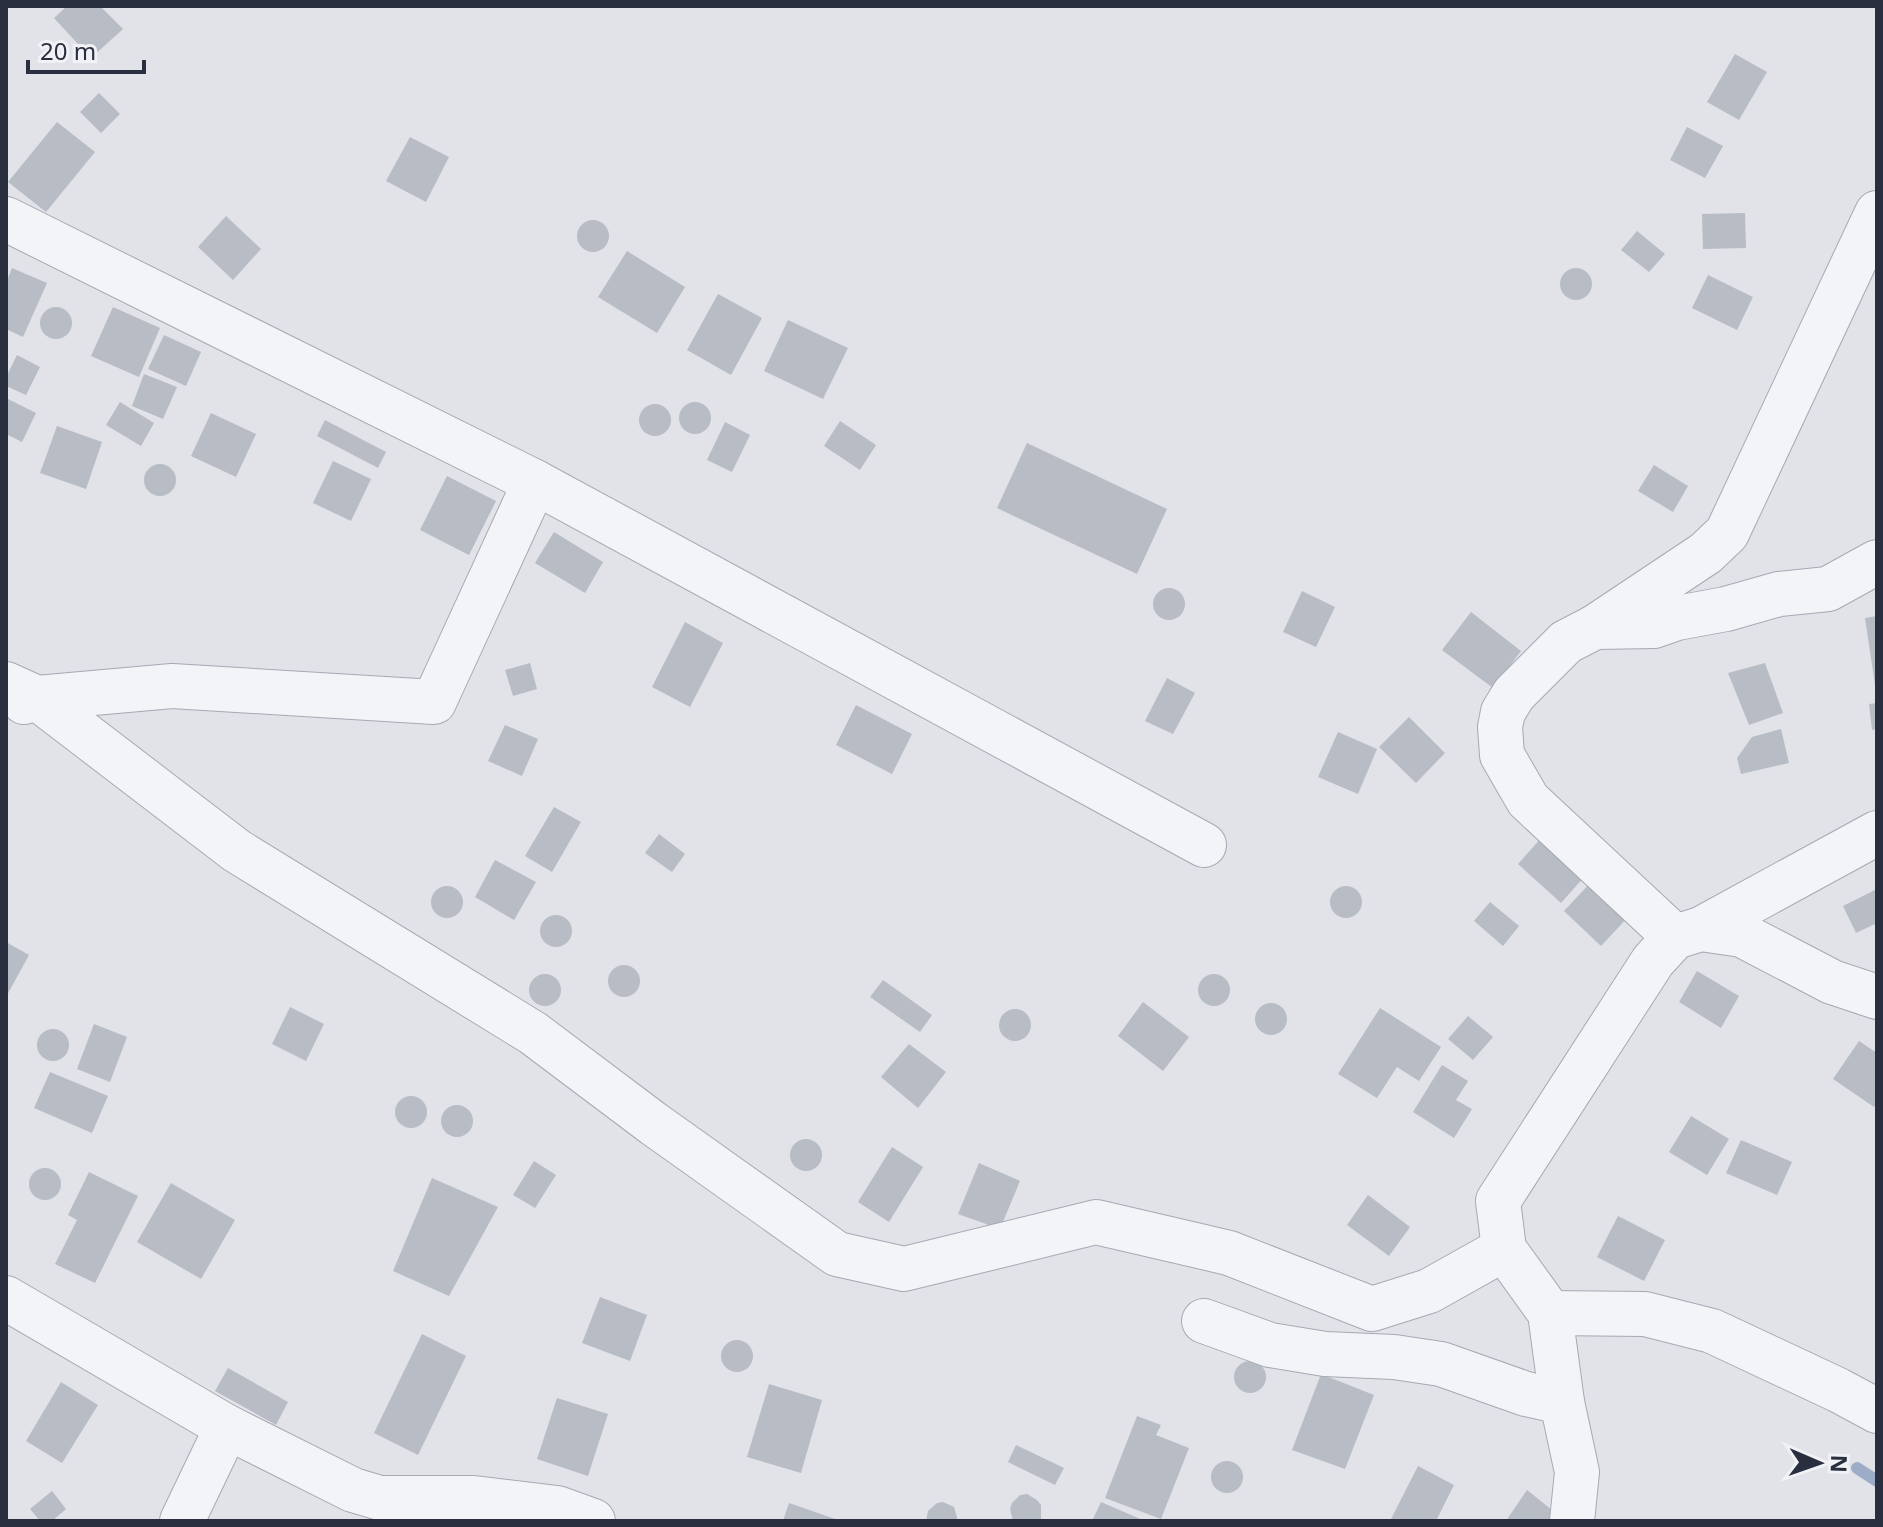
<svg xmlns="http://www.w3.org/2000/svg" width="1883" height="1527" viewBox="0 0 1883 1527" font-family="'Noto Sans',sans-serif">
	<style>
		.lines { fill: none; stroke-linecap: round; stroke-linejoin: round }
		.stream { stroke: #9dadc8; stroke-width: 12 }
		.building { fill: #b8bcc5 }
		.street-casing { stroke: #a6a9b3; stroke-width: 46 }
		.street { stroke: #f3f4f7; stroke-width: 44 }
	</style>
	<rect width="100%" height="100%" fill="#e1e3e9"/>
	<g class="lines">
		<polyline class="stream" points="1857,1468 1877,1481"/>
	</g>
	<g class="building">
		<polygon points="67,6 100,6 123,29 91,58 54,18"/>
		<polygon points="1735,54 1767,72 1739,120 1707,102"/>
		<polygon points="99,93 120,114 101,133 80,112"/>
		<polygon points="57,122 95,152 46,212 8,182"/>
		<polygon points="1687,127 1723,146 1705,178 1670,160"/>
		<polygon points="410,137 449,157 426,202 386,181"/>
		<polygon points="1745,213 1746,248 1703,249 1702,214"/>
		<polygon points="226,216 261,249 233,280 198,247"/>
		<circle cx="593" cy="236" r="16"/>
		<polygon points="1637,231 1665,254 1649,272 1621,250"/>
		<polygon points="627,251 685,287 657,333 598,297"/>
		<circle cx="1576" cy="284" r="16"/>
		<polygon points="12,268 47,283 23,337 6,329 6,283"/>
		<polygon points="1708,275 1753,297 1737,330 1692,308"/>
		<polygon points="718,294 762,318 731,375 687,350"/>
		<circle cx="56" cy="323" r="16"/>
		<polygon points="113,307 160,328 139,377 91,356"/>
		<polygon points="788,320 848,348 823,399 764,371"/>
		<polygon points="164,335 201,352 186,386 148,369"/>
		<polygon points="17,355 40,367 26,395 6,386 6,377"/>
		<polygon points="144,374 177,387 163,419 132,406"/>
		<polygon points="6,398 36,413 22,442 6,434"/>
		<circle cx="695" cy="418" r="16"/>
		<polygon points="120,402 154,423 141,446 106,425"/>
		<circle cx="655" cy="420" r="16"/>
		<polygon points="211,413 256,434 236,477 191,456"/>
		<polygon points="325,420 386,452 378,468 317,436"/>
		<polygon points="840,421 876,445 860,470 824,446"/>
		<polygon points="725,422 750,435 732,472 707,460"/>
		<polygon points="57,426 102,442 86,489 40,473"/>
		<polygon points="1027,443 1167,509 1137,574 997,508"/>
		<polygon points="333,461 371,479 351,521 313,503"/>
		<circle cx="160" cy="480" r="16"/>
		<polygon points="1654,465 1688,486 1673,512 1638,491"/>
		<polygon points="447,476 496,501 469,555 420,530"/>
		<polygon points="554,532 603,562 585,593 535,563"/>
		<circle cx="1169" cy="604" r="16"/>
		<polygon points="1302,591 1335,607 1316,647 1283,632"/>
		<polygon points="1471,612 1521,651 1493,688 1442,650"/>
		<polygon points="1877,616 1877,685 1875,685 1865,618"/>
		<polygon points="685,622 723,643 690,707 652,687"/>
		<polygon points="530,663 537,689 513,696 505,670"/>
		<polygon points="1765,663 1783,713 1749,725 1728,673"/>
		<polygon points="1167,678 1195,693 1173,734 1145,721"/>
		<polygon points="1877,703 1877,729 1872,730 1869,704"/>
		<polygon points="856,705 912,734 892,774 836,745"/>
		<polygon points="1409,717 1445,753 1416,783 1379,747"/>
		<polygon points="505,725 538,739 522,776 488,761"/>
		<polygon points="1781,729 1789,763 1741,774 1737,758 1752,737"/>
		<polygon points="1338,732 1377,749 1358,794 1318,777"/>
		<polygon points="554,807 581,822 552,872 525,856"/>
		<polygon points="659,834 685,854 672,872 645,853"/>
		<polygon points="1542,837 1585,876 1561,903 1518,864"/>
		<polygon points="495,860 536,882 514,920 475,897"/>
		<polygon points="1592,881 1629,916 1601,946 1564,911"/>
		<circle cx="447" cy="902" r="16"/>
		<circle cx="1346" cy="902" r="16"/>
		<polygon points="1877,889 1877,923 1856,933 1843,906"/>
		<polygon points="1490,902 1519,926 1503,946 1474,921"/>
		<circle cx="556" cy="931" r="16"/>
		<polygon points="6,942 29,955 6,997"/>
		<circle cx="624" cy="981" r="16"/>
		<polygon points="1697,971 1739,996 1721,1028 1679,1002"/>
		<circle cx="545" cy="990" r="16"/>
		<circle cx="1214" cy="990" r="16"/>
		<polygon points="883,980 932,1015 920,1032 870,997"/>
		<polygon points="1143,1002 1189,1037 1163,1071 1118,1036"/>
		<circle cx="1271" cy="1019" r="16"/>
		<polygon points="290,1007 324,1024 306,1061 272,1044"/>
		<polygon points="1380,1008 1441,1047 1419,1081 1397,1067 1377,1098 1338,1074"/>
		<circle cx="1015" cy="1025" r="16"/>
		<polygon points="1468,1016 1493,1037 1473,1060 1448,1039"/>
		<polygon points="94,1024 127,1037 110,1082 77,1069"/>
		<circle cx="53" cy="1045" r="16"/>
		<polygon points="1859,1041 1877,1053 1877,1103 1874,1107 1833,1079"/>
		<polygon points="909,1044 946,1072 918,1108 881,1077"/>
		<polygon points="1442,1065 1468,1081 1456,1100 1472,1109 1454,1138 1413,1112"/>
		<polygon points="50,1072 108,1096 92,1133 34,1108"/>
		<circle cx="411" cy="1112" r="16"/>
		<circle cx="457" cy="1121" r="16"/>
		<polygon points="1691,1116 1729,1139 1707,1175 1669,1152"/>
		<circle cx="806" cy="1155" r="16"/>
		<polygon points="1741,1140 1792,1162 1777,1195 1726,1173"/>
		<polygon points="892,1147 923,1167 889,1222 858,1202"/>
		<polygon points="534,1161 556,1175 535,1208 513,1195"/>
		<polygon points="979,1163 1020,1181 1000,1229 958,1214"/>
		<circle cx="45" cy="1184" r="16"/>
		<polygon points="89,1172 138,1196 95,1283 55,1264 77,1220 68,1215"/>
		<polygon points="432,1178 498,1207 449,1296 393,1271"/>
		<polygon points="171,1183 235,1220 201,1279 137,1242"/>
		<polygon points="1368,1195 1410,1227 1389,1256 1347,1225"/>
		<polygon points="1618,1216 1665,1240 1644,1281 1597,1257"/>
		<polygon points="600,1297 647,1315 630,1361 582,1343"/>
		<polygon points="422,1334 466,1356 418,1455 374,1433"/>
		<circle cx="737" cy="1356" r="16"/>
		<circle cx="1250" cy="1377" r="16"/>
		<polygon points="228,1368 288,1402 276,1425 215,1391"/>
		<polygon points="1321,1374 1374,1395 1345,1469 1292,1450"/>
		<polygon points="61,1382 98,1405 62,1463 26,1441"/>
		<polygon points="769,1384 822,1400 801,1473 747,1457"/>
		<polygon points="557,1398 608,1414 588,1476 537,1459"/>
		<polygon points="1137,1416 1161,1425 1156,1435 1189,1448 1161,1519 1105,1498"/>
		<polygon points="1016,1445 1064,1468 1055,1485 1008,1462"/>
		<circle cx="1227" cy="1477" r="16"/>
		<polygon points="1418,1466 1454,1485 1436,1521 1390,1521"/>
		<polygon points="1527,1490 1557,1514 1553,1521 1506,1521"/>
		<polygon points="52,1491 66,1509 52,1521 40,1521 30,1509"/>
		<polygon points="1027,1494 1037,1500 1041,1505 1041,1519 1013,1521 1010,1509 1012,1503 1020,1495"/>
		<polygon points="943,1502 954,1507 958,1521 926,1521 928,1511 937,1503"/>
		<polygon points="1101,1502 1145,1521 1092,1521"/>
		<polygon points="789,1503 841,1521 783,1521"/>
	</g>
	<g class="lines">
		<g class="street-casing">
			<g id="street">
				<polyline points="6,219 535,482 1204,845"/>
				<polyline points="1595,627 1706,553 1727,533 1877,213"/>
				<polyline points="6,684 37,698 237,851 533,1033 654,1124 837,1254 904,1269 1096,1222 1229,1253 1372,1309 1429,1291 1504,1249"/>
				<polyline points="24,702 37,698 172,686 434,702 535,482"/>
				<polyline points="1701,929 1877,833"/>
				<polyline points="1675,937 1528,800 1502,755 1500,727 1503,712 1514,694 1566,642 1595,627 1654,626 1677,618 1726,609 1779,594 1828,589 1877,562"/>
				<polyline points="6,1298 227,1427 353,1490 380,1498 474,1498 557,1508 593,1521"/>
				<polyline points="1550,1313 1645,1314 1712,1331 1838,1390 1877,1411"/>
				<polyline points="1204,1321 1270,1345 1325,1354 1394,1357 1441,1364 1526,1394 1562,1402"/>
				<polyline points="182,1521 227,1427"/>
				<polyline points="1572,1521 1577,1472 1562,1402 1550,1313 1504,1249 1498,1201 1653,961 1675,937 1701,929 1742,935 1832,982 1877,997"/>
			</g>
		</g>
		<use href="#street" class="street"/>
	</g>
	<rect width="1883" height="1527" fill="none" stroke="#2a2f40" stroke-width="16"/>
	<g transform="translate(1819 1463) rotate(92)" stroke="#f0f2f6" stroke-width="6" paint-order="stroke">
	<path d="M0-6L14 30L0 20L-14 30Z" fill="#2a2f40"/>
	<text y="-12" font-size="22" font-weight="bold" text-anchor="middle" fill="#2a2f40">N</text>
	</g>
	<path d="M28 60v12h116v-12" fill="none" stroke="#2a2f40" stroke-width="4"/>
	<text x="40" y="60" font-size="24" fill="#2a2f40" stroke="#f0f2f6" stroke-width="6" paint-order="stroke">20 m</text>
</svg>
